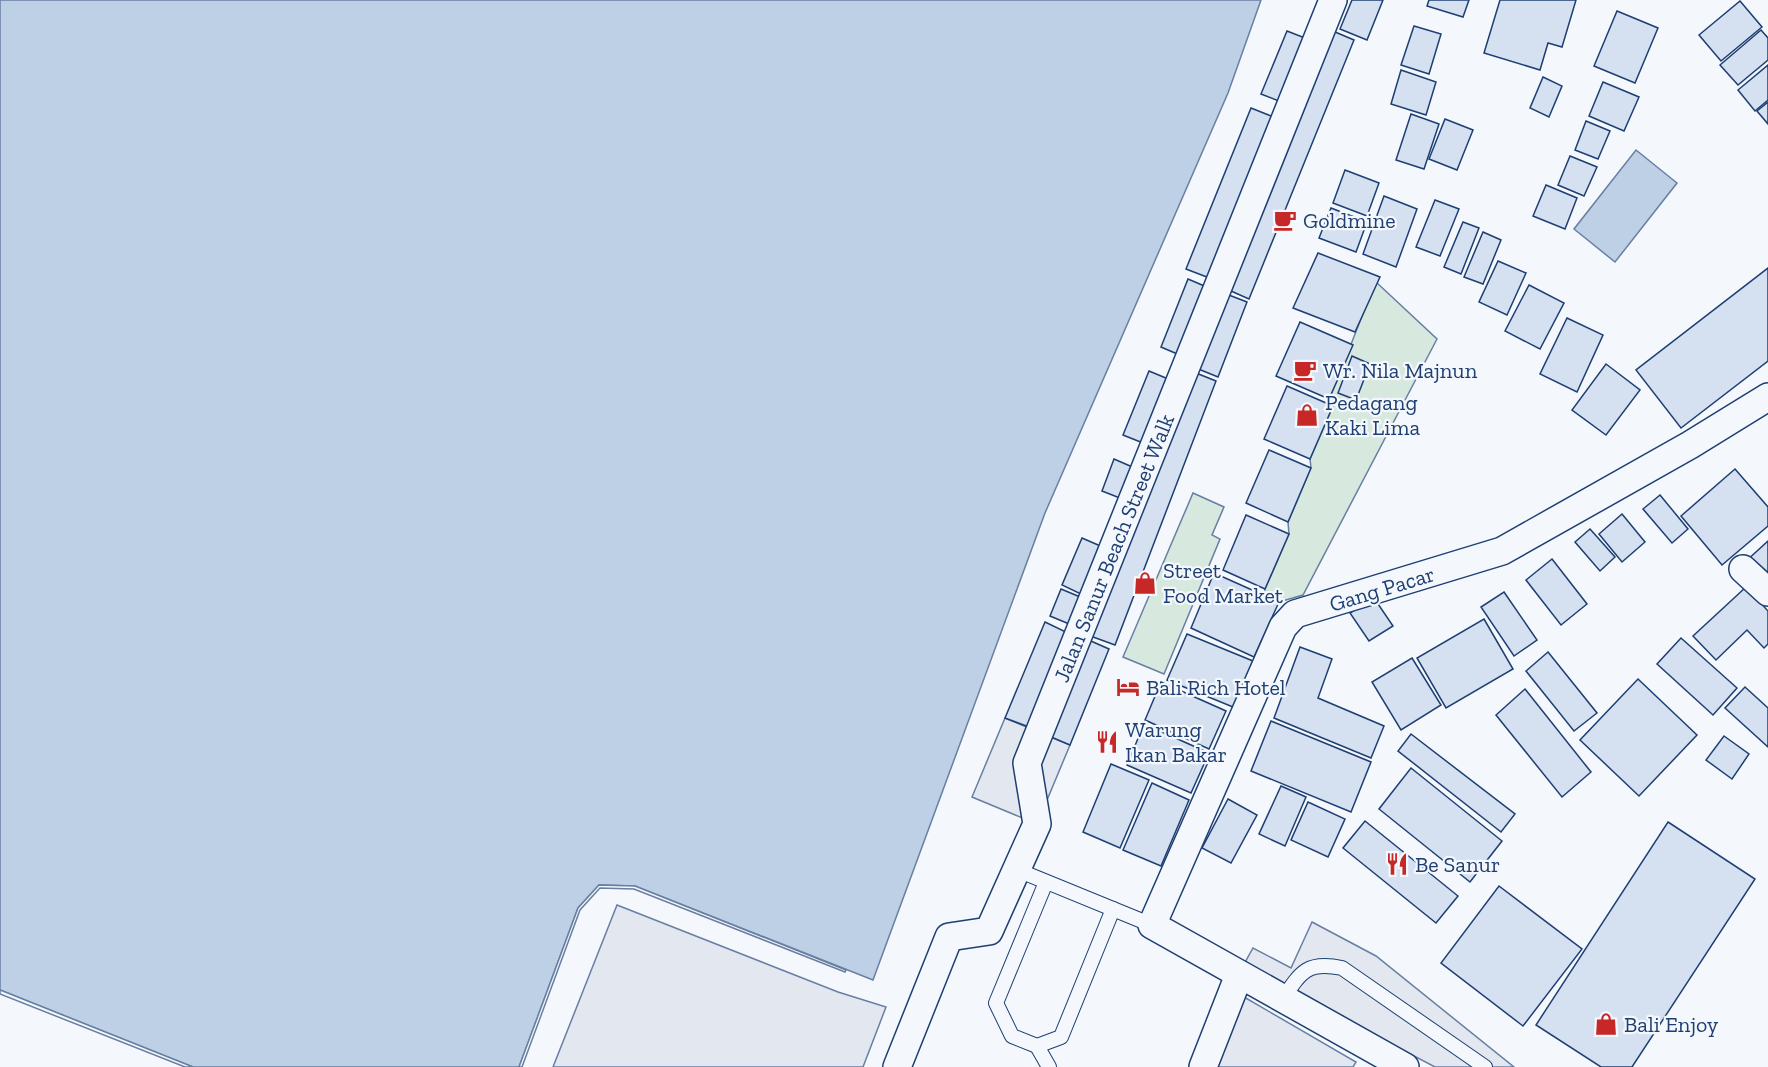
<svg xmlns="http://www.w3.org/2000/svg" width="1768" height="1067" viewBox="0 0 1768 1067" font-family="'Zilla Slab',serif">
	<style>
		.green { fill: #d7e8df; stroke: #687fa3; stroke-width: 1.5 }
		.parking { fill: #e3e8f0; stroke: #687fa3; stroke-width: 1.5 }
		.water { fill: #bed0e5; stroke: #687fa3; stroke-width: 1.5 }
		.pier { fill: #f4f7fb; stroke: #687fa3; stroke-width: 1.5 }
		.building { fill: #d5e0f0; stroke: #1d3f73; stroke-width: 1.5 }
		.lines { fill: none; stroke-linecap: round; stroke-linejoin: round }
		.lane-casing { stroke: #1d3f73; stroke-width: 16 }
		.street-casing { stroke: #1d3f73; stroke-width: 30 }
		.lane { stroke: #f4f7fb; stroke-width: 14 }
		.street { stroke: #f4f7fb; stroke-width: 27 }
		.labels { text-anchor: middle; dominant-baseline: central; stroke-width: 4.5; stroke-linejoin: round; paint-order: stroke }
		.poi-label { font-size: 22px; fill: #1d3f73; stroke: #f4f7fb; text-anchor: start }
		.street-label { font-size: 22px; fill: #1d3f73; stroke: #f4f7fb }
	</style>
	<rect width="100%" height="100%" fill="#f4f7fb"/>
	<g class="green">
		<path d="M1376,282L1437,339L1303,595L1279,602L1264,595L1265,589L1289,534L1288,522L1311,468L1310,459L1333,406L1329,399C1346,360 1359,321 1376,282Z"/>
		<polygon points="1193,493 1224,507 1212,535 1220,539 1164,674 1123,657"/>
	</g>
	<g class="parking">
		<polygon points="1005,718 1070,745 1037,824 972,797"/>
		<polygon points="617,905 838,992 886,1007 863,1067 553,1067"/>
		<polygon points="1312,922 1376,956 1514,1067 1435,1067 1243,966 1253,948 1291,968"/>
		<polygon points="1244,997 1356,1062 1353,1067 1214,1067"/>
	</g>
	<g class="water">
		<polygon points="0,0 1261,0 1228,93 1045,513 873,980 635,886 599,885 578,908 519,1067 193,1067 0,990"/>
		<polygon points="1636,150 1677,183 1615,262 1574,229"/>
	</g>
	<g class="pier">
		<polygon points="599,885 635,886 846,970 845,972 634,889 600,888 580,910 522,1067 519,1067 578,908"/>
		<polygon points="0,990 193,1067 185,1067 0,994"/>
	</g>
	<g class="building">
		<polygon points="1352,0 1383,0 1367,40 1340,29"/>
		<polygon points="1429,0 1469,0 1463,17 1427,6"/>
		<polygon points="1500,0 1576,0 1562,47 1548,43 1540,70 1484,53"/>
		<polygon points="1740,1 1762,27 1721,61 1699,35"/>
		<polygon points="1617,11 1658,28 1635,83 1594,66"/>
		<polygon points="1414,26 1441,34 1429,74 1401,65"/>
		<polygon points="1328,29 1354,40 1249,299 1222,287"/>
		<polygon points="1761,30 1768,38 1768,60 1738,85 1720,65"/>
		<polygon points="1287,31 1310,40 1284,103 1261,94"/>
		<polygon points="1768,65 1768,100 1755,111 1738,90"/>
		<polygon points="1401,70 1436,82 1426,115 1391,104"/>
		<polygon points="1543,77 1562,86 1549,117 1530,108"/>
		<polygon points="1603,82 1639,97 1624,131 1589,116"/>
		<polygon points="1768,102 1768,124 1757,111"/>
		<polygon points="1251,108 1276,118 1212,279 1186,269"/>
		<polygon points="1411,114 1439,124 1424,169 1396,160"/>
		<polygon points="1445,119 1473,130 1457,170 1429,159"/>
		<polygon points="1586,121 1610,131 1598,159 1575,150"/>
		<polygon points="1570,156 1597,167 1584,196 1558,185"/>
		<polygon points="1345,170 1379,183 1367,216 1333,203"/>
		<polygon points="1546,185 1577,198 1565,229 1533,216"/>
		<polygon points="1384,196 1417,209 1396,267 1363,254"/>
		<polygon points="1435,200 1459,209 1440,256 1416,247"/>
		<polygon points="1331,208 1367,222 1356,252 1319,238"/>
		<polygon points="1463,222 1479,228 1461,274 1444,267"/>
		<polygon points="1483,232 1501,240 1483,284 1464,277"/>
		<polygon points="1318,253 1380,277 1355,332 1293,308"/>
		<polygon points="1498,261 1526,273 1507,315 1479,302"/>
		<polygon points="1768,268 1768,361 1681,428 1636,370"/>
		<polygon points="1188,279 1209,288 1182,356 1161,347"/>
		<polygon points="1529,285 1564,303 1540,349 1505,331"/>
		<polygon points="1221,292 1247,302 1218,377 1191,366"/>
		<polygon points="1567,318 1603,335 1577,392 1540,374"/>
		<polygon points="1300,322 1353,345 1329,399 1276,376"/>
		<polygon points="1352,356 1370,364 1356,400 1338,393"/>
		<polygon points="1606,364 1640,390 1606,435 1572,410"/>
		<polygon points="1186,369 1216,381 1115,645 1085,634"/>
		<polygon points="1149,371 1173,381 1148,445 1123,435"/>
		<polygon points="1287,386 1333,406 1310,459 1264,439"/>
		<polygon points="1269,450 1311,468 1288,522 1246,503"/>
		<polygon points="1114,459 1137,469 1125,500 1102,491"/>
		<polygon points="1735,469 1768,507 1768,526 1722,565 1681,516"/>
		<polygon points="1660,495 1688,529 1672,543 1643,509"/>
		<polygon points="1622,514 1645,542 1622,562 1599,534"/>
		<polygon points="1246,515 1289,534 1265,589 1223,570"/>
		<polygon points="1590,529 1615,557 1600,571 1575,542"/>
		<polygon points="1082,538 1105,548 1085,596 1062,585"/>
		<polygon points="1768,541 1768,586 1745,562"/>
		<polygon points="1552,559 1587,604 1561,625 1526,580"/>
		<polygon points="1214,573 1279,602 1254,657 1191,628"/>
		<polygon points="1746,587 1768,611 1768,644 1764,648 1747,630 1716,660 1693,636"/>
		<polygon points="1061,589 1085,599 1074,626 1050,616"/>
		<polygon points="1504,592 1537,640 1514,656 1481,607"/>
		<polygon points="1374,598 1393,626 1369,641 1350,613"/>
		<polygon points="1484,619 1513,669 1446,708 1417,658"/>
		<polygon points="1045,622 1068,633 1029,727 1005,718"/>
		<polygon points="1187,634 1253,661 1233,707 1167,680"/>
		<polygon points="1084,638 1109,649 1070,745 1044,734"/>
		<polygon points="1681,638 1737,688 1713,715 1657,664"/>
		<polygon points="1300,647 1332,659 1318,698 1384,726 1371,758 1274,718"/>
		<polygon points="1548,652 1597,713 1574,731 1526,671"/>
		<polygon points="1412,658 1441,705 1401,730 1372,682"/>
		<polygon points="1638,679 1697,735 1639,796 1580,740"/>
		<polygon points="1161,682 1226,711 1209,749 1145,720"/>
		<polygon points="1745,687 1768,708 1768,747 1725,708"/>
		<polygon points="1525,689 1591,772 1562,797 1496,715"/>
		<polygon points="1271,721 1371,762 1351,812 1251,771"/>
		<polygon points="1144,724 1209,753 1191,793 1127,765"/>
		<polygon points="1411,734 1515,814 1501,832 1398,751"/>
		<polygon points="1724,736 1749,754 1732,779 1706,760"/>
		<polygon points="1111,764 1149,780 1120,848 1083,832"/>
		<polygon points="1411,768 1502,841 1470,882 1379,809"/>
		<polygon points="1152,783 1189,800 1161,866 1123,850"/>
		<polygon points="1281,786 1306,797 1285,846 1259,834"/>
		<polygon points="1228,799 1257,815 1231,863 1202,848"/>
		<polygon points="1308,802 1345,819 1328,857 1291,840"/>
		<polygon points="1365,821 1458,896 1436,923 1343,848"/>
		<polygon points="1668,822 1755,879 1632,1067 1601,1067 1536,1025"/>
		<polygon points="1499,886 1582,949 1523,1026 1441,963"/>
	</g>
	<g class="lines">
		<g class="lane-casing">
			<g id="lane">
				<polyline points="1015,869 1152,925"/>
				<polyline points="1046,882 996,1003 1012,1036 1037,1046 1061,1037 1113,909"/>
				<path d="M1283,999C1301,971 1308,961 1342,968L1485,1067"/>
				<polyline points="1037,1046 1049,1067"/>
			</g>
		</g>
		<g class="street-casing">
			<g id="street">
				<polyline points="1743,569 1768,592"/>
				<polyline points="897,1067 949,937 989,931 1037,824 1027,763 1333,0"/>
				<polyline points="1203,1067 1239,975"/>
				<polyline points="1405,1067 1152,925 1283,627 1295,614 1502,551 1690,445 1768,397"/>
			</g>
		</g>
		<use href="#lane" class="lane"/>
		<use href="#street" class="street"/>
	</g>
	<defs>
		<g id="cafe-bare" transform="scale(1.8)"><path d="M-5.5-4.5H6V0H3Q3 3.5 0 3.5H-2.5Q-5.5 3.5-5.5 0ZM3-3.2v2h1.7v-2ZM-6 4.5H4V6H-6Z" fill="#c62828" stroke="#f4f7fb" stroke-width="2.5" paint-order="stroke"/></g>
		<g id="shop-bare" transform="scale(1.8)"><path d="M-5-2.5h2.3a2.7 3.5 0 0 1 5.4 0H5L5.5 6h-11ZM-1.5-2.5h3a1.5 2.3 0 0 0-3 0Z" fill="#c62828" stroke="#f4f7fb" stroke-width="2.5" paint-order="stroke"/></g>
		<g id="hotel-bare" transform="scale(1.8)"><path d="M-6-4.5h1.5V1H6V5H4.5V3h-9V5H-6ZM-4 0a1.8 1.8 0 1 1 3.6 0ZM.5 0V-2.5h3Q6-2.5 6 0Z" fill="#c62828" stroke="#f4f7fb" stroke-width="2.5" paint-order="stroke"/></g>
		<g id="restaurant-bare" transform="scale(1.8)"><path d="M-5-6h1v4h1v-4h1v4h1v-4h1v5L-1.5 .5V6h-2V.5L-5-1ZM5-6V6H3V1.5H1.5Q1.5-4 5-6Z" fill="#c62828" stroke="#f4f7fb" stroke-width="2.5" paint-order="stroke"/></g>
	</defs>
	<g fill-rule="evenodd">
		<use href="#cafe-bare" x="1285" y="220"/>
		<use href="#cafe-bare" x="1305" y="370"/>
		<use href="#shop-bare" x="1307" y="415"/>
		<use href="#shop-bare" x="1145" y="583"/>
		<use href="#hotel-bare" x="1128" y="687"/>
		<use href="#restaurant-bare" x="1107" y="742"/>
		<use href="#restaurant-bare" x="1397" y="864"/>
		<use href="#shop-bare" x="1606" y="1024"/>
	</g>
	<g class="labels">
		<g class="poi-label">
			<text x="1303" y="220">Goldmine</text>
			<text x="1323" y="370">Wr. Nila Majnun</text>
			<text x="1325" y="402">Pedagang<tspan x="1325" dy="25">Kaki Lima</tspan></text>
			<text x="1163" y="570">Street<tspan x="1163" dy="25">Food Market</tspan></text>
			<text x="1146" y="687">Bali Rich Hotel</text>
			<text x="1125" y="729">Warung<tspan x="1125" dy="25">Ikan Bakar</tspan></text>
			<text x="1415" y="864">Be Sanur</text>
			<text x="1624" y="1024">Bali Enjoy</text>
		</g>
		<g class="street-label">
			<text transform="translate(1114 548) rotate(-68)">Jalan Sanur Beach Street Walk</text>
			<text transform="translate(1382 589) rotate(-17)">Gang Pacar</text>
		</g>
	</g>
</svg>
